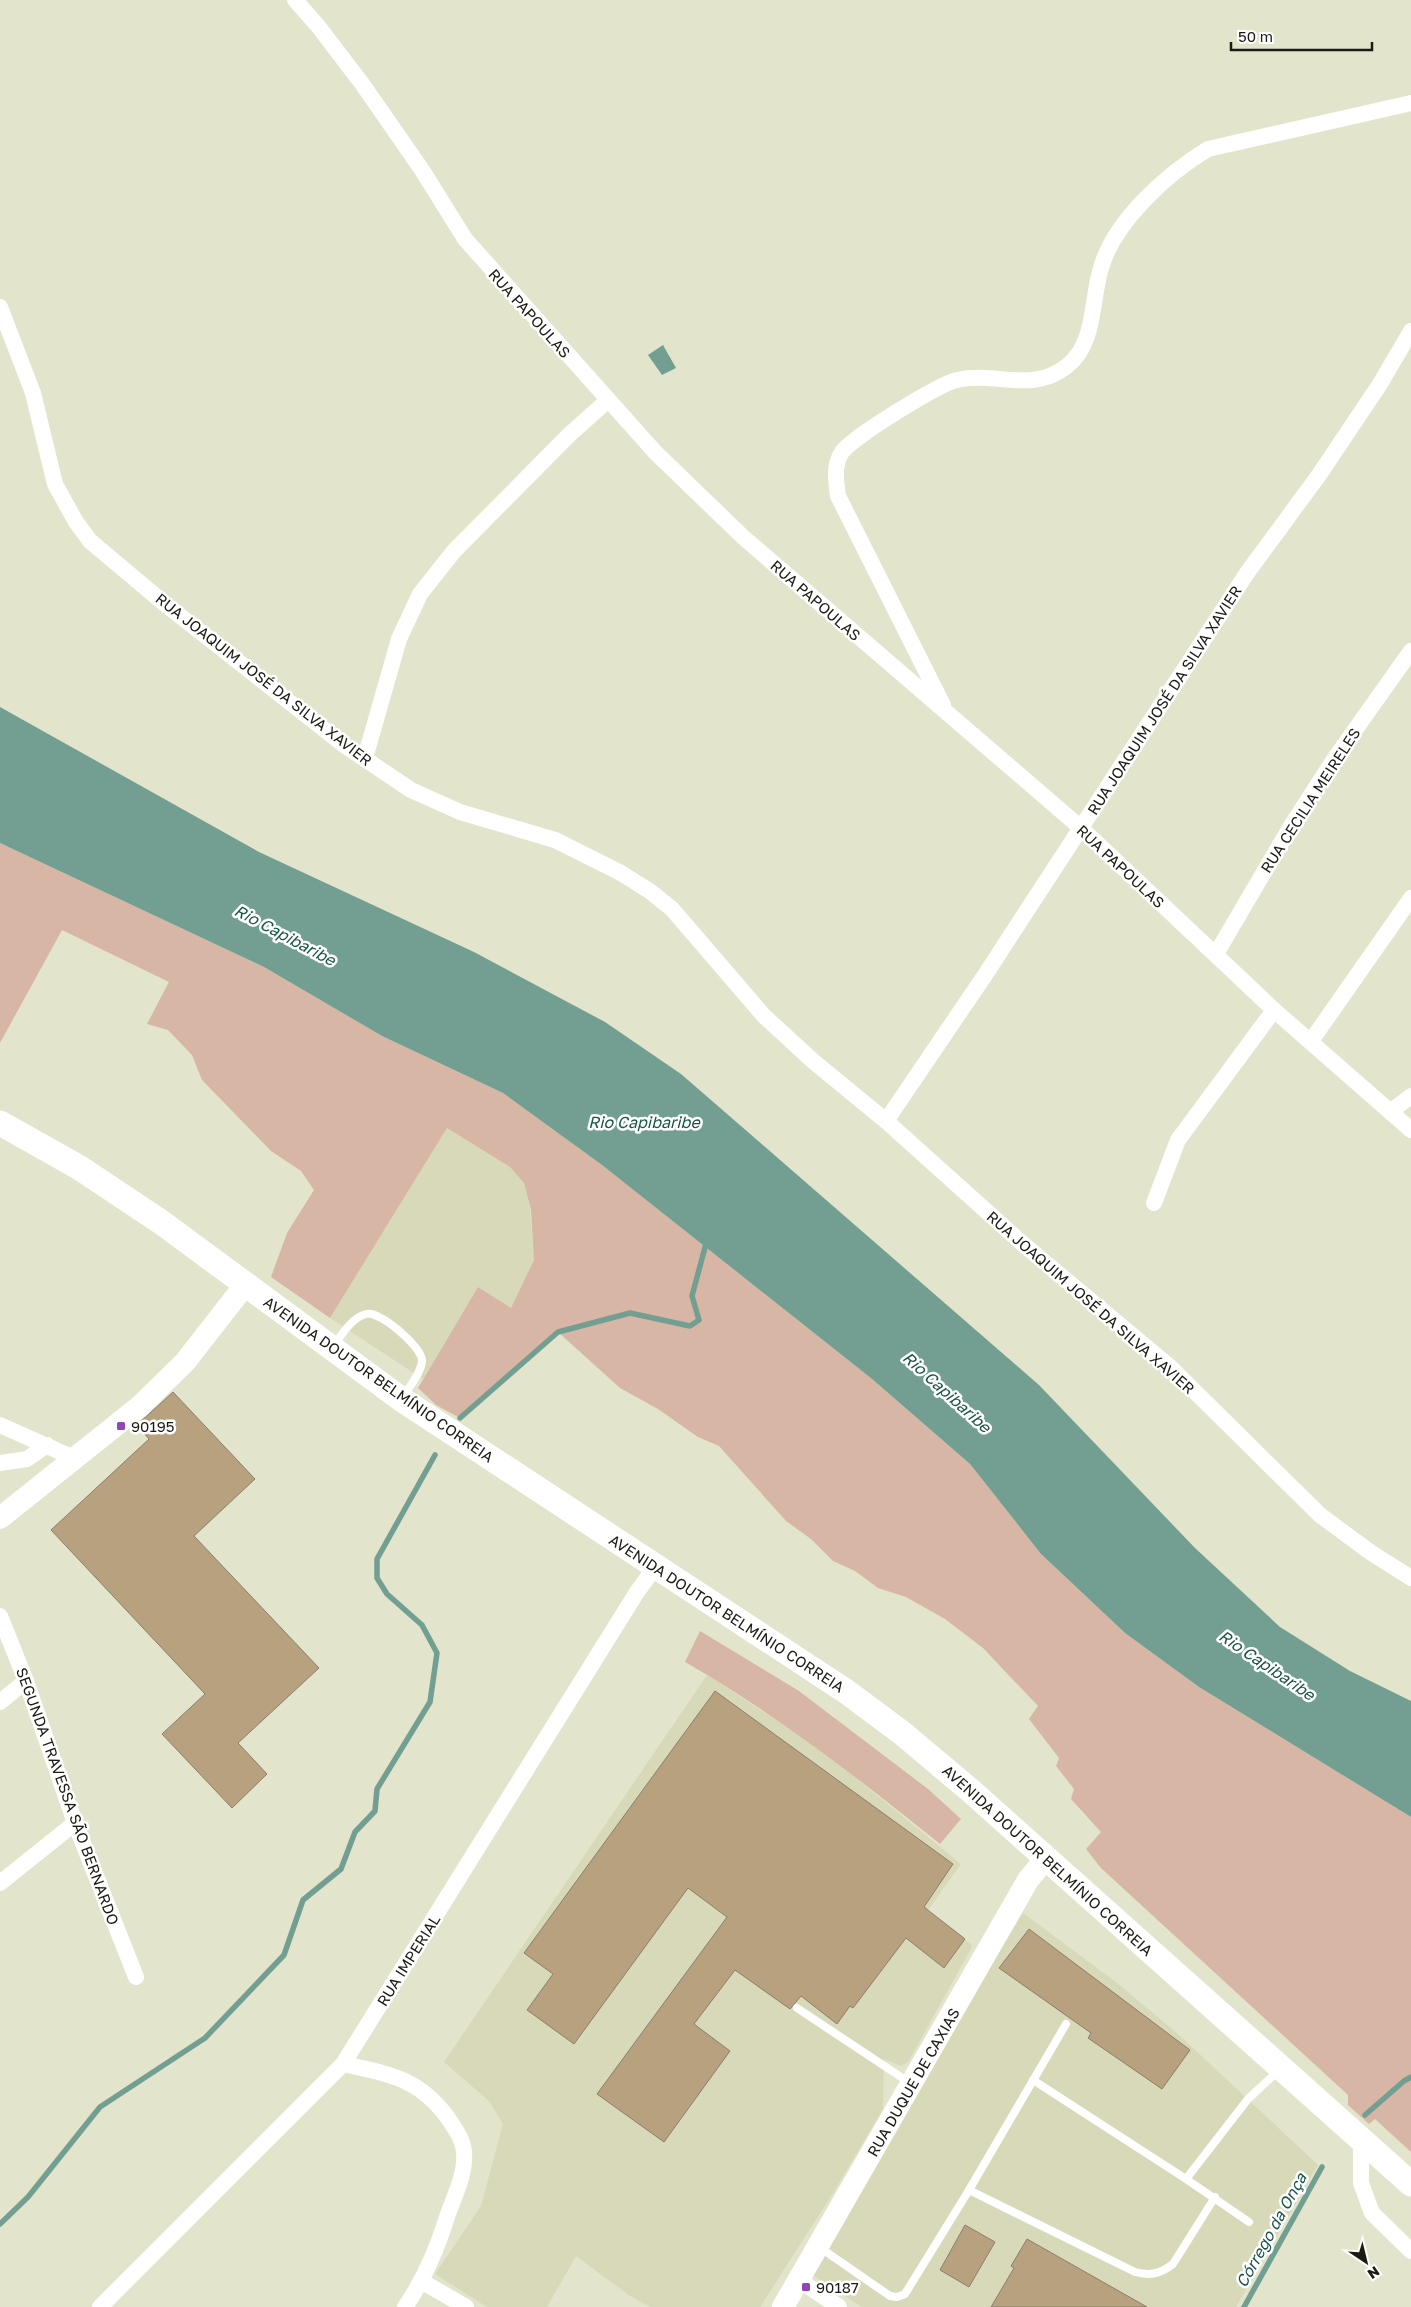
<svg xmlns="http://www.w3.org/2000/svg" width="1411" height="2307" viewBox="0 0 1411 2307" font-family="'Golos Text',sans-serif">
	<style>
		.built { fill: #d7d9b9 }
		.green { fill: #d7b6a6 }
		.water { fill: #729f91 }
		.lines { fill: none; stroke-linecap: round; stroke-linejoin: round }
		.stream { stroke: #729f91; stroke-width: 5.5 }
		.building { fill: #b7a17f; stroke: #8c7f6b }
		.lane { stroke: #fff; stroke-width: 8 }
		.street { stroke: #fff; stroke-width: 16 }
		.secondary { stroke: #fff; stroke-width: 22 }
		.primary { stroke: #fff; stroke-width: 25 }
		.poi-dot { fill: #9246b7; stroke: #fff; stroke-width: 2 }
		.labels { text-anchor: middle; dominant-baseline: central; stroke-width: 5; stroke-linejoin: round; paint-order: stroke }
		.street-label { font-size: 15px; fill: #1a1b12; stroke: #fff }
		.poi-label { font-size: 15px; fill: #1a1b12; stroke: #fff; text-anchor: start }
		.water-label { font-size: 16px; font-style: italic; fill: #195546; stroke: #fff }
	</style>
	<rect width="100%" height="100%" fill="#e2e4cb"/>
	<g class="built">
		<polygon points="447,1128 510,1167 524,1183 530,1207 534,1260 511,1308 478,1287 423,1379 330,1318"/>
		<polygon points="707,1675 819,1748 961,1864 926,1913 971,1944 972,1947 908,2062 901,2066 884,2059 883,2109 833,2193 760,2307 651,2307 630,2296 576,2256 547,2307 487,2307 435,2274 481,2206 503,2124 489,2101 444,2062"/>
		<polygon points="1023,1913 1117,1983 1178,2034 1318,2165 1236,2307 862,2307 807,2271"/>
	</g>
	<g class="green">
		<polygon points="0,843 264,967 382,1036 503,1093 602,1165 872,1379 970,1464 1041,1554 1125,1633 1199,1687 1411,1817 1411,2152 1375,2119 1369,2124 1348,2105 1348,2095 1101,1868 1086,1849 1101,1832 1071,1799 1074,1789 1056,1766 1059,1758 1029,1719 1038,1706 983,1648 945,1619 906,1597 878,1588 855,1571 833,1561 811,1539 786,1521 719,1446 698,1437 658,1409 620,1388 558,1332 460,1418 436,1405 418,1388 478,1287 511,1308 534,1260 531,1210 524,1183 510,1167 447,1128 330,1318 271,1277 287,1233 314,1190 301,1171 271,1151 202,1080 192,1055 168,1030 147,1024 169,982 62,930 0,1043"/>
		<path d="M700,1631L799,1691L928,1789L961,1819L940,1844C858,1778 776,1714 685,1662Z"/>
	</g>
	<g class="water">
		<polygon points="663,345 676,368 662,375 648,355"/>
		<polygon points="0,707 259,852 474,952 605,1022 681,1074 1039,1385 1195,1548 1280,1627 1350,1671 1411,1701 1411,1817 1199,1687 1125,1633 1041,1554 970,1464 872,1379 602,1165 503,1093 382,1036 264,967 0,843"/>
	</g>
	<g class="lines">
		<g class="stream">
			<polyline points="460,1418 558,1332 630,1313 690,1326 699,1320 692,1296 707,1240"/>
			<polyline points="1365,2115 1404,2081 1411,2077"/>
			<polyline points="0,2224 28,2197 100,2107 205,2038 284,1955 303,1900 341,1869 355,1832 375,1811 377,1789 430,1702 437,1653 422,1625 387,1594 377,1578 377,1559 435,1455"/>
			<polyline points="1244,2307 1322,2167"/>
		</g>
	</g>
	<g class="building">
		<polygon points="173,1392 255,1479 194,1536 319,1668 238,1743 267,1774 232,1808 162,1734 205,1694 51,1530 149,1439 137,1425"/>
		<polygon points="715,1691 953,1864 924,1907 965,1939 944,1968 906,1938 853,2008 850,2006 837,2024 801,1996 790,2009 735,1970 694,2024 730,2051 664,2142 597,2094 727,1917 688,1888 574,2044 527,2010 553,1974 524,1953"/>
		<polygon points="1029,1929 1190,2050 1162,2089 1088,2038 1091,2033 999,1968"/>
		<polygon points="965,2225 995,2242 969,2287 940,2270"/>
		<polygon points="1027,2239 1147,2307 991,2307 1014,2268 1011,2266"/>
	</g>
	<g class="lines">
		<g class="lane">
			<path d="M333,1346C342,1335 351,1318 366,1314C379,1310 421,1346 422,1360C422,1372 409,1387 403,1397"/>
			<polyline points="797,2008 910,2083"/>
			<polyline points="1033,2080 1186,2179 1248,2099 1278,2071"/>
			<polyline points="1186,2179 1249,2222"/>
			<path d="M969,2190L1135,2272C1150,2276 1160,2274 1173,2264L1215,2197"/>
			<polyline points="819,2247 890,2296 897,2297 905,2294 969,2190 1066,2024"/>
		</g>
		<g class="street">
			<polyline points="295,0 318,26 363,85 422,170 465,239 655,452 743,537 1081,828 1274,1010 1411,1130"/>
			<polyline points="0,307 33,393 55,484 76,522 90,541 165,604 344,745 411,790 460,812 555,840 621,873 651,892 672,909 764,1016 813,1061 886,1121 1023,1244 1170,1367 1320,1515 1370,1552 1411,1578"/>
			<path d="M943,705L838,496C836,481 833,466 842,452C851,438 939,384 957,380C995,371 1032,394 1067,366C1096,344 1091,299 1101,268C1114,221 1168,173 1208,149L1411,103"/>
			<polyline points="365,758 399,639 420,594 454,551 569,435 608,400"/>
			<polyline points="1216,954 1291,826 1333,761 1411,651"/>
			<polyline points="1311,1041 1411,898"/>
			<polyline points="1390,1112 1411,1096"/>
			<polyline points="886,1121 985,975 1247,573 1319,475 1380,384 1411,331"/>
			<polyline points="1154,1203 1178,1140 1274,1010"/>
			<polyline points="0,1425 74,1458"/>
			<polyline points="0,1463 27,1459 47,1445"/>
			<polyline points="0,1616 26,1681 75,1823 136,1977"/>
			<polyline points="0,1702 26,1681"/>
			<polyline points="0,1883 75,1823"/>
			<path d="M343,2064C389,2074 419,2078 448,2118C455,2129 463,2139 464,2152C466,2173 455,2195 448,2214C438,2247 425,2278 405,2307"/>
			<polyline points="1361,2139 1361,2183 1372,2213 1411,2251"/>
			<polyline points="799,2280 839,2307"/>
			<polyline points="423,2282 466,2307"/>
			<polyline points="100,2307 343,2064 637,1592 656,1566"/>
		</g>
		<g class="secondary">
			<polyline points="0,1518 140,1406 185,1362 245,1285"/>
			<polyline points="783,2307 1028,1880 1046,1858"/>
		</g>
		<polyline class="primary" points="0,1123 80,1168 161,1222 401,1399 847,1692 902,1733 971,1791 1411,2184"/>
	</g>
	<g class="poi-dot">
		<rect x="116" y="1421" width="10" height="10" rx="2.5"/>
		<rect x="801" y="2282" width="10" height="10" rx="2.5"/>
	</g>
	<g class="labels">
		<g class="street-label">
			<text transform="translate(530 313) rotate(48)">RUA PAPOULAS</text>
			<text transform="translate(816 600) rotate(41)">RUA PAPOULAS</text>
			<text transform="translate(264 679) rotate(38)">RUA JOAQUIM JOSÉ DA SILVA XAVIER</text>
			<text transform="translate(1164 700) rotate(-57)">RUA JOAQUIM JOSÉ DA SILVA XAVIER</text>
			<text transform="translate(1310 800) rotate(-57)">RUA CECILIA MEIRELES</text>
			<text transform="translate(1121 866) rotate(43)">RUA PAPOULAS</text>
			<text transform="translate(1091 1302) rotate(41)">RUA JOAQUIM JOSÉ DA SILVA XAVIER</text>
			<text transform="translate(379 1379) rotate(35)">AVENIDA DOUTOR BELMÍNIO CORREIA</text>
			<text transform="translate(727 1613) rotate(33)">AVENIDA DOUTOR BELMÍNIO CORREIA</text>
			<text transform="translate(68 1796) rotate(70)">SEGUNDA TRAVESSA SÃO BERNARDO</text>
			<text transform="translate(1048 1860) rotate(42)">AVENIDA DOUTOR BELMÍNIO CORREIA</text>
			<text transform="translate(408 1960) rotate(-58)">RUA IMPERIAL</text>
			<text transform="translate(913 2082) rotate(-60)">RUA DUQUE DE CAXIAS</text>
		</g>
		<g class="poi-label">
			<text x="131" y="1426">90195</text>
			<text x="816" y="2287">90187</text>
		</g>
		<g class="water-label">
			<text transform="translate(285 935) rotate(28)">Rio Capibaribe</text>
			<text x="644" y="1122">Rio Capibaribe</text>
			<text transform="translate(947 1392) rotate(42)">Rio Capibaribe</text>
			<text transform="translate(1267 1665) rotate(34)">Rio Capibaribe</text>
			<text transform="translate(1271 2230) rotate(-61)">Córrego da Onça</text>
		</g>
	</g>
	<g transform="translate(1366 2262) rotate(145)" stroke="#ffffff" stroke-width="4" paint-order="stroke">
	<path d="M0-4L9 19L0 12L-9 19Z" fill="#1a1b12"/>
	<text y="-8" font-size="14" font-weight="bold" text-anchor="middle" fill="#1a1b12">N</text>
	</g>
	<path d="M1231 42v8h141v-8" fill="none" stroke="#1a1b12" stroke-width="2.5"/>
	<text x="1238" y="42" font-size="15" fill="#1a1b12" stroke="#ffffff" stroke-width="4" paint-order="stroke">50 m</text>
</svg>
